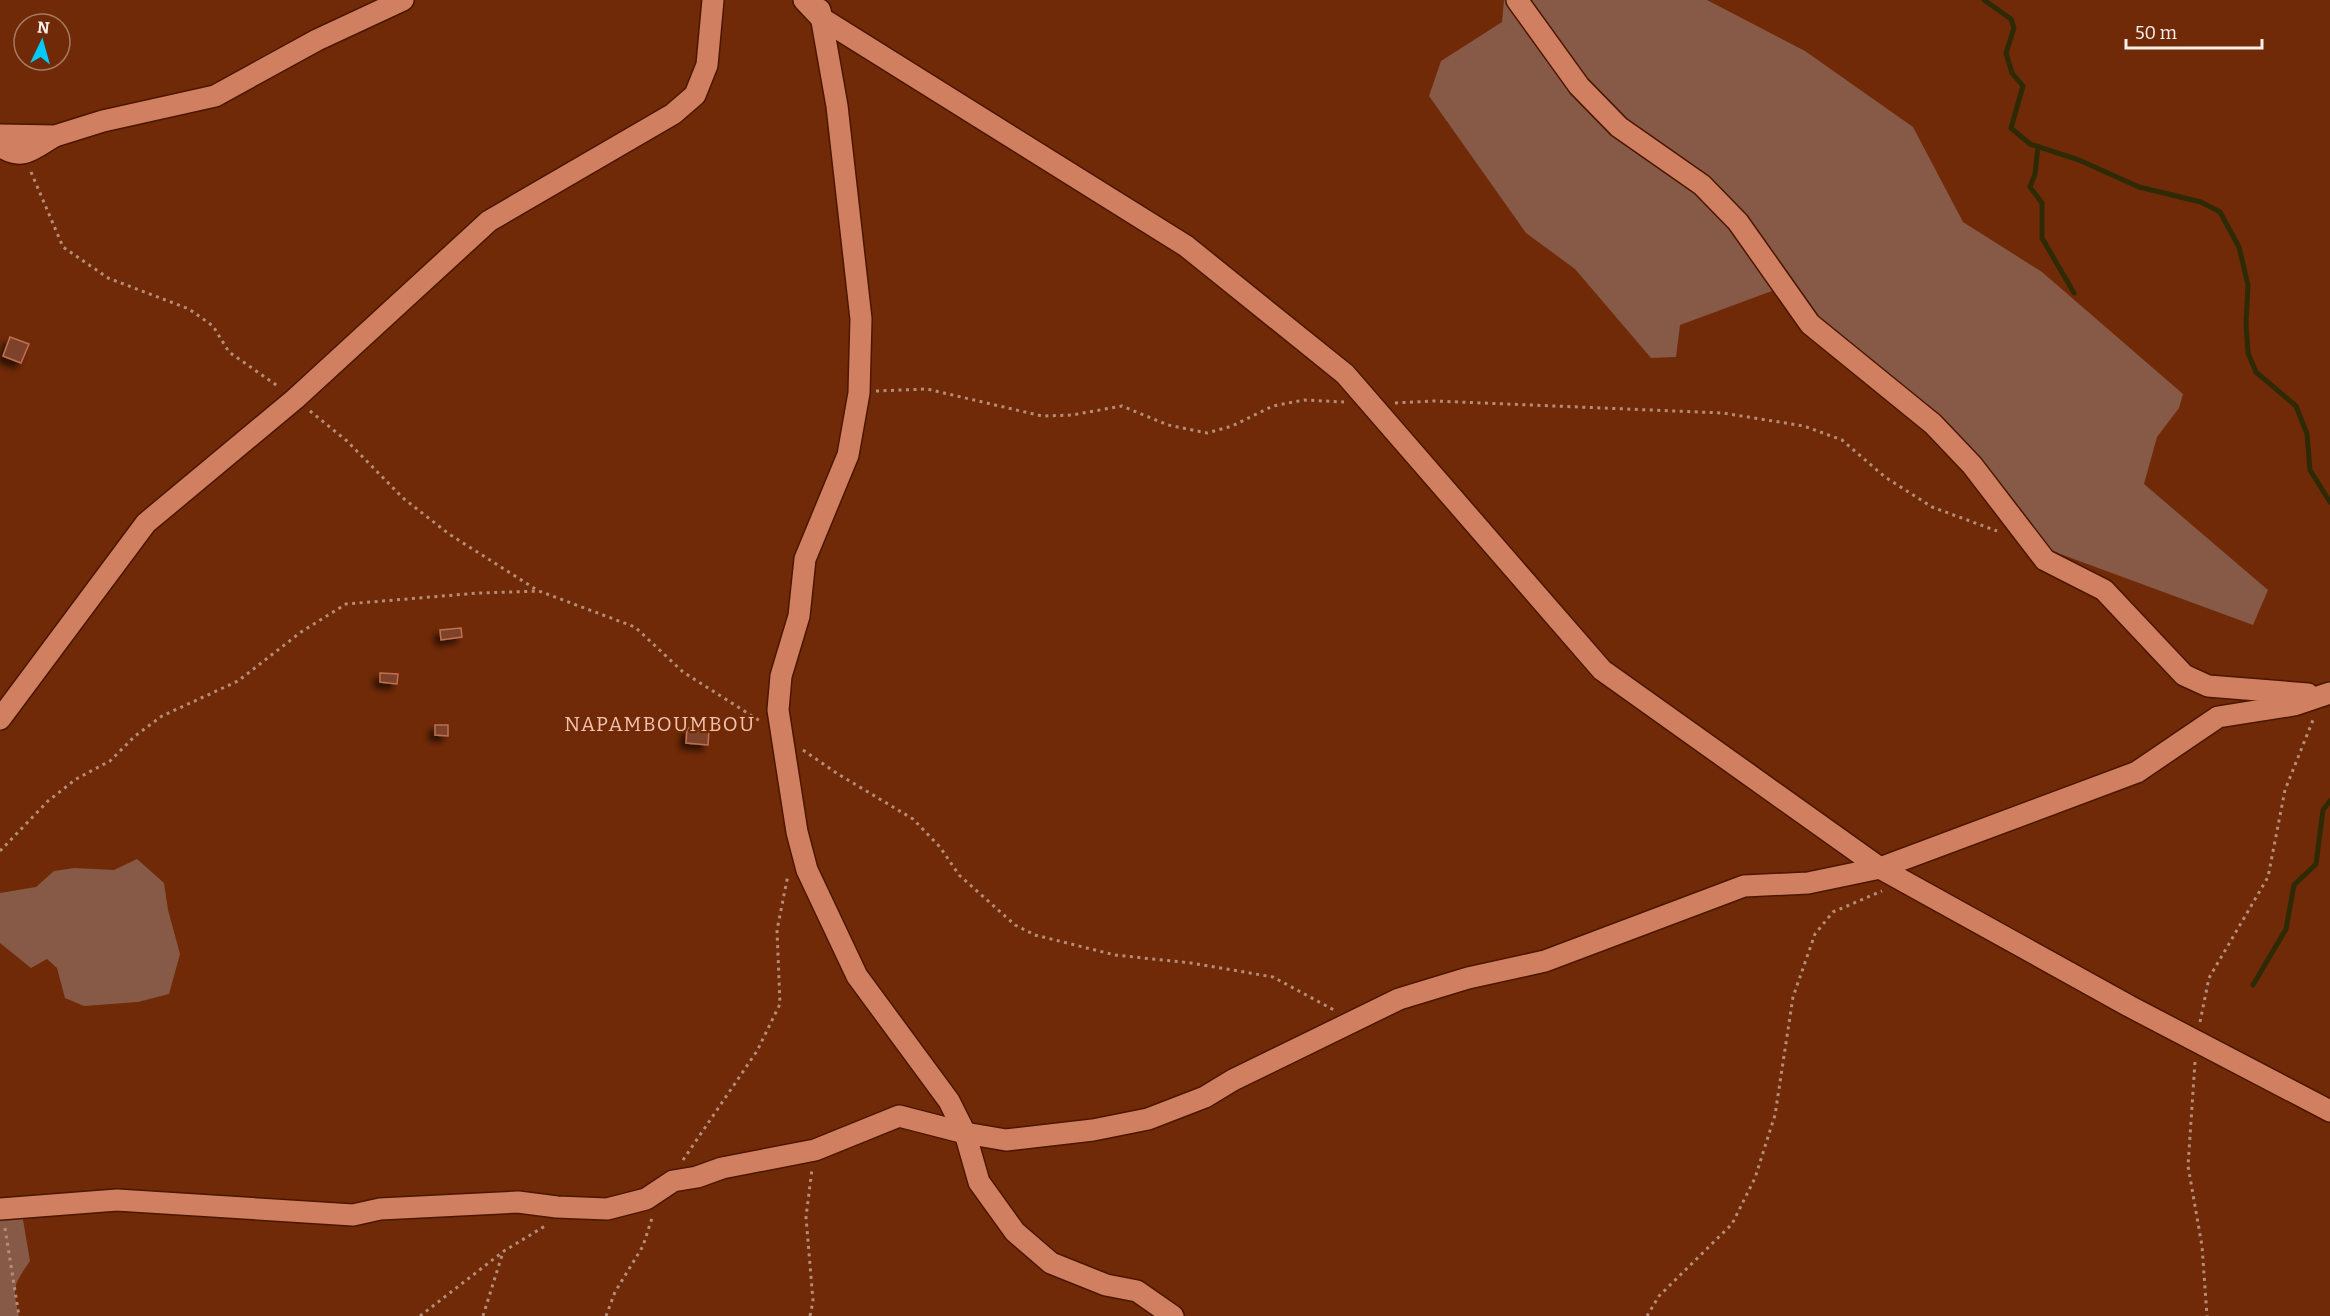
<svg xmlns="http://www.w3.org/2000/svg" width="2330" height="1316" viewBox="0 0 2330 1316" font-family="Bitter,serif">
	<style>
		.green { fill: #875947 }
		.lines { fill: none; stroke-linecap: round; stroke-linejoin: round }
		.stream { stroke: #2f2a06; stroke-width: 5 }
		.building { fill: #7e432b; stroke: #be7051; stroke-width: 1.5; filter: url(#shadow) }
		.street-casing { stroke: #4b1600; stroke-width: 24 }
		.path { stroke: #b48d79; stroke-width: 3; stroke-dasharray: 3 4.5; stroke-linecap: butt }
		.street { stroke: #d08061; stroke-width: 21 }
		.labels { text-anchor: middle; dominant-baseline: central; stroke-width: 4.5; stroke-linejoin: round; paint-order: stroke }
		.quarter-label { font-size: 20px; letter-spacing: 1.5px; fill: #f5c2ae; stroke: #702a07 }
	</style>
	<defs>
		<filter id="shadow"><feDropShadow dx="-5.5" dy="5.5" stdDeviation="3" flood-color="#0009"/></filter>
	</defs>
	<rect width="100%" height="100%" fill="#702a07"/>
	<g class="green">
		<polygon points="1504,0 1707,0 1805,51 1913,127 1963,222 2042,272 2183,394 2179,408 2157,437 2144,484 2268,590 2253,625 2033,544 1972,465 1783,287 1680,325 1676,357 1651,358 1575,269 1526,233 1429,96 1441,61 1502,22"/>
		<polygon points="137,859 164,883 168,910 180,954 169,994 138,1002 84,1006 65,998 57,968 47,959 31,968 0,943 0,893 36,887 54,871 74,868 114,870"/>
		<path d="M21,1208L30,1261C13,1286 12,1287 19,1316H0V1209Z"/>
	</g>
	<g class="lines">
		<g class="stream">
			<polyline points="1984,0 2011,19 2014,28 2006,53 2012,73 2023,86 2011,128 2030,144 2079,160 2139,187 2201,202 2220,212 2239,247 2248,285 2246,323 2248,353 2256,372 2296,406 2307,434 2310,470 2330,502"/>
			<polyline points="2038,146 2035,174 2030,187 2042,203 2042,238 2074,293"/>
			<polyline points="2253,985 2286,929 2294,885 2316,864 2323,810 2330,801"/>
		</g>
	</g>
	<g class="building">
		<polygon points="10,337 29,344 21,363 3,356"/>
		<polygon points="461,628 462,637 441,640 440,630"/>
		<polygon points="380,673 398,674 397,684 380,682"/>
		<polygon points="435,725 448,725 448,736 435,735"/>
		<polygon points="687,728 709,730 708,745 686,743"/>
	</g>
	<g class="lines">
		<g class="street-casing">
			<g id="street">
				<polyline points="804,0 821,18 1186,246 1345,374 1602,670 1880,868 2129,1006 2330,1111"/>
				<polyline points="1517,0 1579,86 1619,127 1702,185 1738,222 1810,324 1933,424 1972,465 2045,560 2104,590 2184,675 2208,686 2308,694"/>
				<polyline points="820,10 837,106 861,319 859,393 848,455 805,559 799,616 781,676 778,710 797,832 807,870 857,976 949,1101 965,1133 979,1182 1015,1232 1051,1263 1106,1285 1137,1291 1173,1316"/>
				<polyline points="0,135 55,136 103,121 215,96 317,40 403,0"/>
				<path d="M0,146C22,161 32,150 53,137"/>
				<polyline points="0,719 146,523 295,399 489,221 673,114 695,95 707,65 713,0"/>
				<polyline points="0,1209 117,1200 353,1215 380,1209 518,1202 557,1207 607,1209 646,1199 673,1181 697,1177 722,1168 815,1150 899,1116 965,1133 1006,1140 1093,1130 1148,1119 1205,1097 1233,1080 1399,999 1468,978 1545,961 1744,886 1808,883 1880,868 2137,772 2218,717 2294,705 2330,693"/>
			</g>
		</g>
		<g class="path">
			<polyline points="31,172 63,247 108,278 189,309 213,326 229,352 279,387"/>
			<polyline points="876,391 927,389 1042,416 1072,415 1122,406 1168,425 1207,433 1232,426 1273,406 1304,400 1344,402"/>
			<polyline points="1395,403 1434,401 1723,413 1804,426 1842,440 1885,477 1932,507 1997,531"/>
			<polyline points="310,411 347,441 403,498 449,534 537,590"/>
			<polyline points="803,750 838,774 913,819 940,847 959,875 1015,925 1035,935 1115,955 1191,963 1273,977 1334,1010"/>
			<polyline points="0,851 48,801 76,779 110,761 135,736 162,716 238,681 301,632 346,604 479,593 539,591 635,627 683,672 760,721"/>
			<polyline points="2200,1022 2209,978 2268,877 2285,790 2313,720"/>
			<polyline points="2195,1062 2188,1166 2202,1246 2207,1316"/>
			<polyline points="683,1160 757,1051 780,1004 777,930 788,875"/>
			<polyline points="5,1228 19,1316"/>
			<polyline points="420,1316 504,1251 545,1226"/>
			<polyline points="483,1316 503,1252"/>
			<polyline points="606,1316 615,1292 643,1246 652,1218"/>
			<polyline points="810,1316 813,1301 806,1217 812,1169"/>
			<polyline points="1647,1316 1659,1296 1732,1224 1755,1178 1775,1115 1793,997 1815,934 1833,912 1882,891"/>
		</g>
		<use href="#street" class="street"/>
	</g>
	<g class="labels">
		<g class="quarter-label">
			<text x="660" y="724">NAPAMBOUMBOU</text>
		</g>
	</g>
	<g transform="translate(42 42) rotate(5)"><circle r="28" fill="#702a07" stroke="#a77963" stroke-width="1.5"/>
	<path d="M0-4.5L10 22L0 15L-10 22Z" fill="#02cbf9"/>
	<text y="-9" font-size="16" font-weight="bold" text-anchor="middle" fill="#f9f0ec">N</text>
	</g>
	<path d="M2126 39v9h136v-9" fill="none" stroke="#f9f0ec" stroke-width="3"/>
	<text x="2135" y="39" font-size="18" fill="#f9f0ec" stroke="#702a07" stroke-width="4.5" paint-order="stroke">50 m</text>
</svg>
